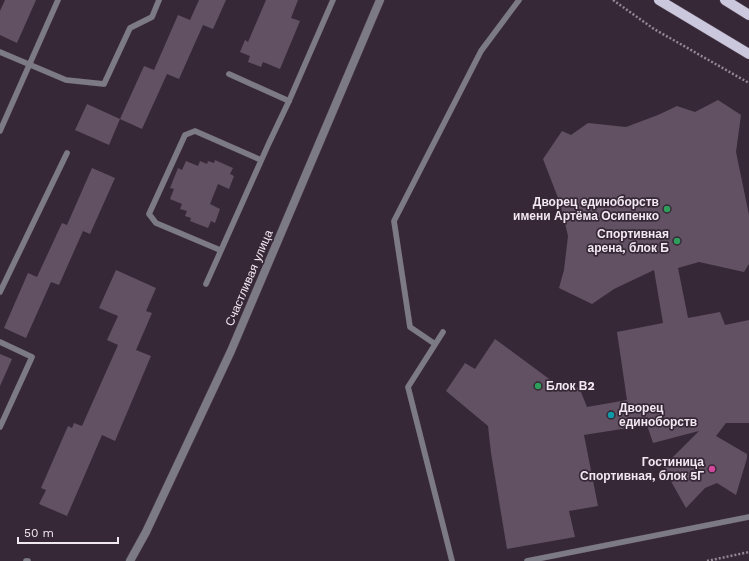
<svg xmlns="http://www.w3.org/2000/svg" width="749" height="561" viewBox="0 0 749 561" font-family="'Work Sans',sans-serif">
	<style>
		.building { fill: #625162 }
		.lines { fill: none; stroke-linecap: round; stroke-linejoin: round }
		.service-casing { stroke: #514351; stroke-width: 6 }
		.minor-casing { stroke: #514351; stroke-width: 9 }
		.primary-casing { stroke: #514351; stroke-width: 11 }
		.path { stroke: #948794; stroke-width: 2.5; stroke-dasharray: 2 2; stroke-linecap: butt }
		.service { stroke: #7c7b85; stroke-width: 5.5 }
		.minor { stroke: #7c7b85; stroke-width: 8 }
		.primary { stroke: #cbc8dd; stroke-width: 10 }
		.leisure-dot { fill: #2e9e5b; stroke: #372837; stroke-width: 1.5 }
		.culture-dot { fill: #0f9aa8; stroke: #372837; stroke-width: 1.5 }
		.hotel-dot { fill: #d1479c; stroke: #372837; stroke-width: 1.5 }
		.labels { text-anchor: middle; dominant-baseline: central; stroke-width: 3.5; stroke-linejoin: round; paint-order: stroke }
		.poi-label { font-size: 12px; font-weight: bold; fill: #f2e8f2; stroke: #372837; text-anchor: end }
		.street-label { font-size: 12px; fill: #f2e8f2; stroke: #372837 }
	</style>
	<rect width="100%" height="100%" fill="#372837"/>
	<g class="building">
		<polygon points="5,0 36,0 17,43 0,35 0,11"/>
		<polygon points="199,0 226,0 213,29 203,25 179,79 167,74 142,129 120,119 144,66 154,70 178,15 190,20"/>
		<polygon points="266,0 298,0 291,18 300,21 280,69 263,62 261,67 248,62 250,56 240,52 245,40 248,42"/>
		<polygon points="718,100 741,115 736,152 749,215 749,264 744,272 699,262 678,268 688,318 720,312 725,325 749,320 749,423 726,423 716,436 747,454 747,458 736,495 717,483 705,488 686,508 663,467 699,431 653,443 647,425 584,435 598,506 569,511 575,537 507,549 491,453 488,426 446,391 465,363 475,369 495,339 556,384 563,382 566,391 579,387 587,407 627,400 617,332 663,323 654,270 614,289 592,304 559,288 564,270 568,236 560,203 543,159 562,131 571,135 588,123 626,127 658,115 677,106 695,112"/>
		<polygon points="87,104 120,119 109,145 75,130"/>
		<polygon points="215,160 233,168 230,174 234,176 229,189 218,184 210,204 220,209 215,223 211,221 208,228 190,221 191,218 185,216 187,211 180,209 182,204 170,199 174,189 170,188 178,168 182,170 186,161 198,166 200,161 207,164 208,161 214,163"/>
		<polygon points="92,168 115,178 90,234 83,231 59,285 51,282 26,338 4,328 28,273 37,277 62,223 67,225"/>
		<polygon points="116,270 156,288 146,311 152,313 136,350 151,356 115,441 102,435 67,516 39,504 46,490 41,488 68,426 72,428 74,423 82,426 118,345 107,340 118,316 99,308"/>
		<polygon points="0,354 12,359 0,386"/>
	</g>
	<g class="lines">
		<g class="service-casing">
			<g id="service">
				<polyline points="0,52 66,80 104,84 130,28 152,17 159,0"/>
				<polyline points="229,74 289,101"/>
				<polyline points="0,131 58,0"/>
				<polyline points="220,250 156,223 149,214 185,135 195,131 261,160"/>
				<polyline points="206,284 269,143 289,101 333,0"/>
				<polyline points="0,292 67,153"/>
				<polyline points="443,332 408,387 452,561"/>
				<polyline points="0,342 32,357 0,427"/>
				<polyline points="435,344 410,327 394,221 481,51 519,0"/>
				<polyline points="26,561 28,561"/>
				<polyline points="527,561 749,517"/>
			</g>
		</g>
		<g class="minor-casing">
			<polyline id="minor" points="130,561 146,532 231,351 380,0"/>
		</g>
		<g class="primary-casing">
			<g id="primary">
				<polyline points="659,0 749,54"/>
				<polyline points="725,0 749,15"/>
			</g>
		</g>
		<g class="path">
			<polyline points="613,0 654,29 749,83"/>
			<polyline points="707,561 749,552"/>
		</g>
		<use href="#service" class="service"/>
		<use href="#minor" class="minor"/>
		<use href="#primary" class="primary"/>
	</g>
	<g class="leisure-dot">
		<circle cx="667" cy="209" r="4"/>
		<circle cx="677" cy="241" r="4"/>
		<circle cx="538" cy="386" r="4"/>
	</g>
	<circle class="culture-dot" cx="611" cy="415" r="4"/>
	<circle class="hotel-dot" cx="712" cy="469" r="4"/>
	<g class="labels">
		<g class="poi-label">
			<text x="659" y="202">Дворец единоборств<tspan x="659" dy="14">имени Артёма Осипенко</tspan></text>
			<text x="669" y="234">Спортивная<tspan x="669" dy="14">арена, блок Б</tspan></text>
			<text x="546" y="386" text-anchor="start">Блок В2</text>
			<text x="619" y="408" text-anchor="start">Дворец<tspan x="619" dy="14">единоборств</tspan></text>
			<text x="704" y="462">Гостиница<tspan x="704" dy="14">Спортивная, блок 5Г</tspan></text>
		</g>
		<g class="street-label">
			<text transform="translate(249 278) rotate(-67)">Счастливая улица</text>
		</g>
	</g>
	<path d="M18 537v6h100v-6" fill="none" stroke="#f2e8f2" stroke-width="2"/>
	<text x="24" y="537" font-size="12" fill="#f2e8f2" stroke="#372837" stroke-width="3" paint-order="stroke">50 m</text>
</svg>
